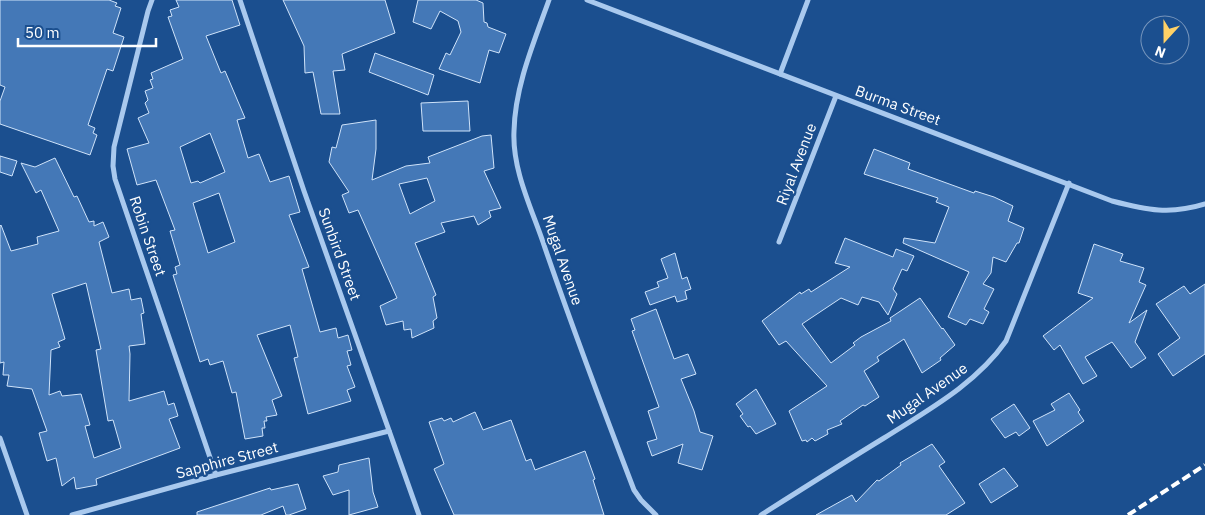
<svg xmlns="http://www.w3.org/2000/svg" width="1205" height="515" viewBox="0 0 1205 515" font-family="'IBM Plex Sans',sans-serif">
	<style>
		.building { fill: #4478b7; stroke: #cfe3fa; fill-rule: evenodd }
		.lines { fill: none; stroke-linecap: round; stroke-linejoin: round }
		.street { stroke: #a9c9ee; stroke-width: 5 }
		.rail { stroke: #fff; stroke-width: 4; stroke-dasharray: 9 4; stroke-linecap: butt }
		.labels { text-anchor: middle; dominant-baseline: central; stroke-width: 4.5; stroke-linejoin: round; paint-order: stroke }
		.street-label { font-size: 15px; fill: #fff; stroke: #1b4f8f }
	</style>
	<rect width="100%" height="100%" fill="#1b4f8f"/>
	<g class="building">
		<polygon points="0,0 109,0 117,3 115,6 121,8 113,33 124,37 113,71 107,69 88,125 95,128 93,133 97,135 90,155 0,124 0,101 5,87 0,85"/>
		<path d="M176,0H232L240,25L206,36L221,73L225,71L245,118L237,120L248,158L259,154L270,182L289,176L300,212L289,215L309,267L302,269L320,332L336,328L338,338L348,335L352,350L347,351L351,365L347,366L355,387L347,390L351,401L308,414L294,358L298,357L290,325L257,335L282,396L272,400L277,415L266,417L267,421H264L265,428H262L263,436L245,439L236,392L232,393L223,361L210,365L208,359L200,362L173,275L177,274L175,267L180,265L170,231L175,230L156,180L137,185L127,149L149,143L138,118L149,113L145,103L148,100L145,91L153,88L150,80L153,79L151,73L183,59L168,17L172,16L170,10L179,7ZM210,133L225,172L200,183L198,181L191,183L180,147ZM219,193L235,242L208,253L193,203Z"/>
		<polygon points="283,0 385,0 395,33 342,54 345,70 333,71 340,114 321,114 313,72 305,73 304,46"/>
		<polygon points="418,0 476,0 483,3 484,22 487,23 488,27 506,34 499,53 489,50 480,83 439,69 446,53 450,55 461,32 458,21 440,11 431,29 413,22"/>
		<polygon points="375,53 434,75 428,95 369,72"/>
		<polygon points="468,101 470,131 423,131 421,103"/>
		<path d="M376,120V149L372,180L406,166L430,163L428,157L482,136L491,135L494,168L484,171L501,208L489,211L491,217L478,225L474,216L441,223L445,232L415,243L436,295L433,297L437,318L433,321L434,328L412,338L411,329L404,330L403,321L386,325L380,306L397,298L358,210L349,213L342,195L349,192L329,162L332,147L336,148L342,125ZM427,178L435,201L410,214L399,184Z"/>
		<polygon points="874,149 910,163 908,169 974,193 975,191 994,197 1013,206 1008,221 1024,228 1019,243 1017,243 1006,262 993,257 991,273 983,284 994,289 984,309 989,312 983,324 970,319 966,325 948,317 969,272 903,243 904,238 935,243 949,207 936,202 938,198 864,174"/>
		<polygon points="0,156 17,161 12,176 0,172"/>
		<path d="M55,158L74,197L77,196L89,222L94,221V226L103,222L109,237L99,242L112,293L129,289L131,300L141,298L144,313L141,314L145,344L129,346L130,354L129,401L164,391L168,405L174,403L178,416L169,419L180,448L96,479L97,485L76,489L74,477L62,486L56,458L47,461L39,433L47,431L32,389L7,386L9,375H3L4,362L0,363V226L1,225L11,251L38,244L37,237L59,231L41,190L36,193L21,163L35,167ZM86,283L101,349L96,350L108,421L113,420L121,448L94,458L85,426L90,425L81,394L62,396L60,391L49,395L51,350L60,347L58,342L65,339L52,294Z"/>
		<polygon points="845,238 893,257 896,249 914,256 907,271 902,269 893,289 897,294 888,315 879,302 862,297 858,305 841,298 802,324 831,363 855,345 853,343 861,337 891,321 890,318 920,298 942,329 943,328 955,345 940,358 941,360 922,373 904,339 877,357 879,361 864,371 879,397 865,406 863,405 840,421 842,424 827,430 828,434 815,441 812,438 807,442 806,440 802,441 789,411 827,386 786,341 779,345 762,321 800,292 801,294 809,289 811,292 850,267 835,263"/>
		<polygon points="1094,244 1123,254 1120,261 1144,268 1139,282 1146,285 1129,323 1147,310 1135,342 1146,358 1131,368 1112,342 1085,357 1097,376 1083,384 1060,345 1054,350 1043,336 1093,298 1078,293"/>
		<polygon points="675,253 682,279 687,277 691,289 685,291 687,299 677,302 675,296 650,305 645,292 659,287 657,282 668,278 661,259"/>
		<polygon points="1205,284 1205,354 1173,376 1158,354 1180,338 1156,304 1184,286 1190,294"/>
		<polygon points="656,309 674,359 688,354 696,374 681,379 694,411 700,432 713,436 702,470 678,463 683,444 652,456 647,442 657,439 648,411 659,407 632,331 635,330 631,319"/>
		<polygon points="756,389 776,424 756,434 750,426 748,427 740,416 743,414 736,404"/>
		<polygon points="1069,393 1080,410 1078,412 1084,421 1047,446 1033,421 1055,410 1051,404"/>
		<polygon points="1014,404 1030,428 1019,436 1016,432 1005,438 991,419"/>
		<polygon points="475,412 483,430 511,420 526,461 531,459 535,470 585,451 595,479 593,480 604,515 454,515 434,469 444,464 429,422 442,418 444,421 451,418 453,422"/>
		<polygon points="932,444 945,462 939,466 965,503 946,515 816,515 852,495 856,502 877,480 879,481 901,465 900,463"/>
		<polygon points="369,458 373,492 378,507 349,515 349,490 333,495 323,476 338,472 339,465"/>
		<polygon points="1004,468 1018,486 991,503 979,484"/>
		<polygon points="298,484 306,509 289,515 286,515 283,506 261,515 197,515 197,512 270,488 271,490"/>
	</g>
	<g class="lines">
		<g class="street">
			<polyline points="152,0 148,11 114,147 113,166 115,179 216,475"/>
			<polyline points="240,0 304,191 419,515"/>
			<path d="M549,0C534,42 515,86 514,131C512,171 533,211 545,248C573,329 603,409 634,490L641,500L656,515"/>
			<path d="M587,0L1112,201C1147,210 1170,215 1205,204"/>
			<polyline points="780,74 808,0"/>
			<polyline points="779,242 836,96"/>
			<polyline points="0,438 27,515"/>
			<polyline points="72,515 216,475 389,431"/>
			<path d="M761,515C802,489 843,463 884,438C928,410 976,384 1006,341L1069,183"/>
		</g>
		<polyline class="rail" points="1128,515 1205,465"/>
	</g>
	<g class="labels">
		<g class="street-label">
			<text transform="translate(898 105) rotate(20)">Burma Street</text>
			<text transform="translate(796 164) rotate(-69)">Riyal Avenue</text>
			<text transform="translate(148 236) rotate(71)">Robin Street</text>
			<text transform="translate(340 254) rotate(70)">Sunbird Street</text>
			<text transform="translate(563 260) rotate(71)">Mugal Avenue</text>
			<text transform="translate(927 393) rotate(-35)">Mugal Avenue</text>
			<text transform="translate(227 460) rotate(-15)">Sapphire Street</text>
		</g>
	</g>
	<g transform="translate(1165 40) rotate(201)"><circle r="24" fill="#1b4f8f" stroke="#7695bc"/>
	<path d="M0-4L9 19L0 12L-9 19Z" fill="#ffd166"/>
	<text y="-8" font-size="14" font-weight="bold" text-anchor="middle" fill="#ffffff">N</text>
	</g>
	<path d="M18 38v8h138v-8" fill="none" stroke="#ffffff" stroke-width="2.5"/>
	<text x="25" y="38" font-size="15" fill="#ffffff" stroke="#1b4f8f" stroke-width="4" paint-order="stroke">50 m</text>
</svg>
